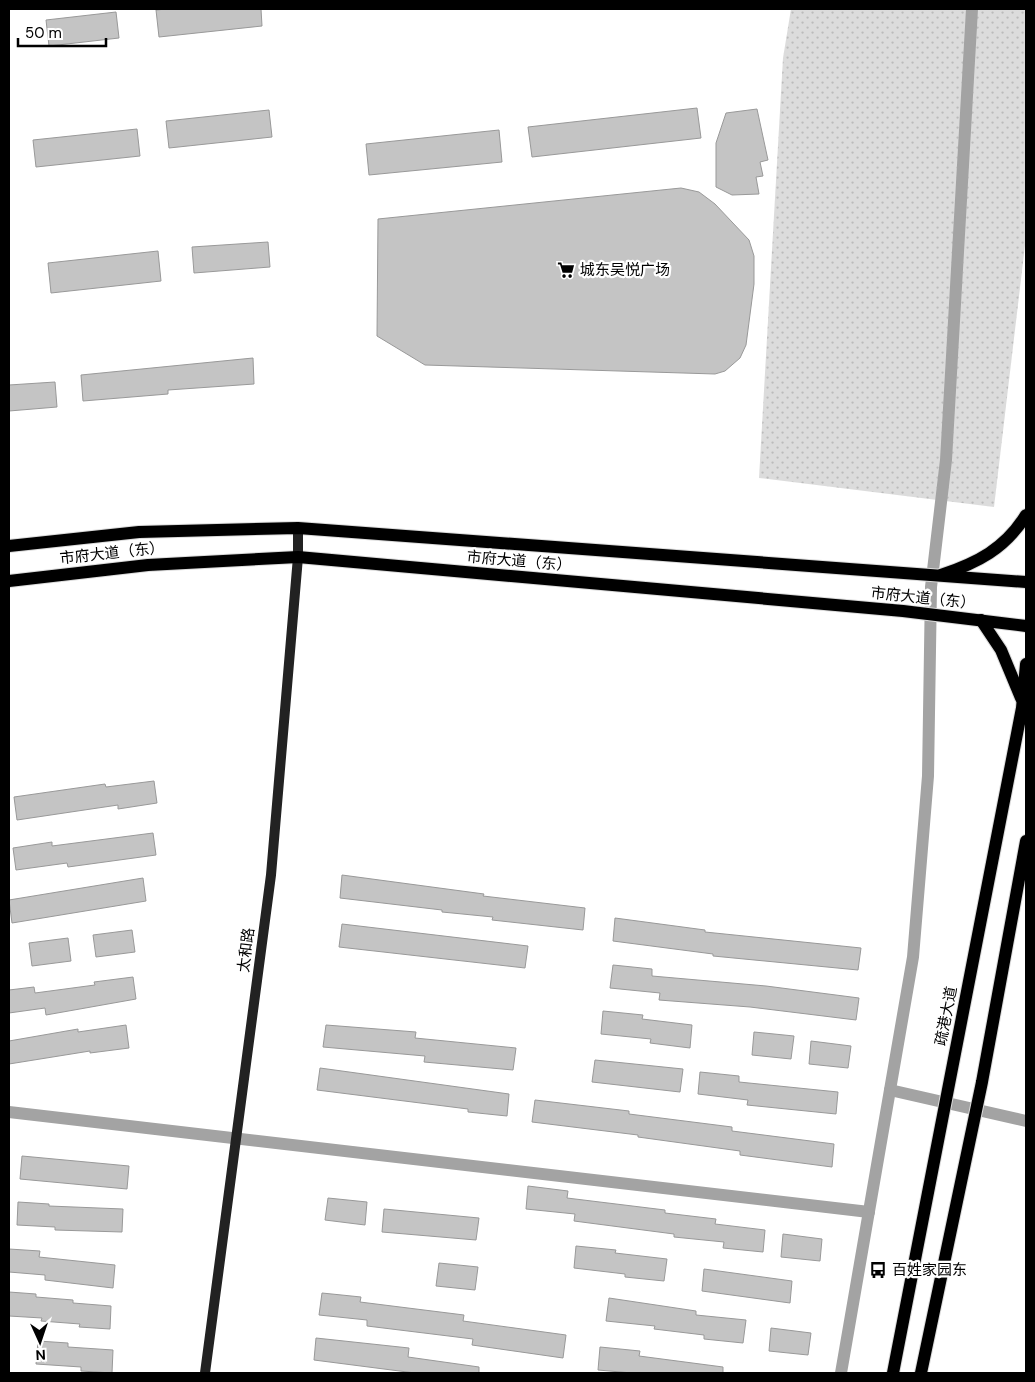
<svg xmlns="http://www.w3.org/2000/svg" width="1035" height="1382" viewBox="0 0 1035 1382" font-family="'DM Sans','Noto Sans SC',sans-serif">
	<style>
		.park { fill: url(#park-dots) }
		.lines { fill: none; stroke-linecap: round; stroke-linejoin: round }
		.canal { stroke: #a3a3a3; stroke-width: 12 }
		.building { fill: #c4c4c4; stroke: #999 }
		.primary-casing { stroke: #dbdbdb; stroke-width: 14 }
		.secondary { stroke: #222; stroke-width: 10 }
		.primary { stroke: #000; stroke-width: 12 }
		.labels { text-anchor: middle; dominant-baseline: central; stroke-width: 4.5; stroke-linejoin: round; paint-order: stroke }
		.poi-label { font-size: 15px; fill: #000; stroke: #fff; text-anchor: start }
		.street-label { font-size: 15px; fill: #000; stroke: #fff }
	</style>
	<defs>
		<pattern id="park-dots" width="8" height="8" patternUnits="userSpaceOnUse" patternTransform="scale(1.25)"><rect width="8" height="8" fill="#dcdcdc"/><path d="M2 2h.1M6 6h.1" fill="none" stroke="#bbb" stroke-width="1.8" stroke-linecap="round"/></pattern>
	</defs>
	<rect width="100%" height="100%" fill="#fff"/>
	<polygon class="park" points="791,9 1026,9 1026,237 994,507 759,478 783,58"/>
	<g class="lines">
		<g class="canal">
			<polyline points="890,1090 1026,1121"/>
			<polyline points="9,1112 869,1212"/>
			<polyline points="841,1373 913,957 928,776 931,587 946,460 972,9"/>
		</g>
	</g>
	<g class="building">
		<polygon points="167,9 261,9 262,26 159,37 156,10"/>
		<polygon points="116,12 119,38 49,46 46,20"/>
		<polygon points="697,108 701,138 532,157 528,127"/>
		<polygon points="757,109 768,160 760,162 763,176 756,177 759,194 732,195 716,187 716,143 726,113"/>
		<polygon points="269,110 272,137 169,148 166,121"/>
		<polygon points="137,129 140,156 36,167 33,140"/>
		<polygon points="499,130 502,162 369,175 366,144"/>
		<polygon points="681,188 699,192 715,204 749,240 754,256 754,284 746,345 740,358 725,371 715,374 425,365 377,336 378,219"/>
		<polygon points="268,242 270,267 194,273 192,247"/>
		<polygon points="158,251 161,281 51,293 48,263"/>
		<polygon points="253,358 254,384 168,390 168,394 83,401 81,375"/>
		<polygon points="55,382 57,407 9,411 9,385"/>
		<polygon points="154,781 157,803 118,809 118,805 17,820 14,797 105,784 106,787"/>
		<polygon points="153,833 156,855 68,867 67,863 16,870 13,848 52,842 52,846"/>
		<polygon points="342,875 484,894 483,896 585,908 583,930 492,920 493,917 442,912 442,910 340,898"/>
		<polygon points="143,878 146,901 12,923 9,900"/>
		<polygon points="615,918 705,930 705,932 861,948 858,970 713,956 713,954 613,941"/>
		<polygon points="342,924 528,946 525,968 339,947"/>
		<polygon points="132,930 135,952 96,957 93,935"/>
		<polygon points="68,938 71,961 32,966 29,943"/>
		<polygon points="613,965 652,969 652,976 766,986 859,998 856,1020 750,1007 659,1000 660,993 610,988"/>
		<polygon points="133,977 136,999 46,1015 45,1008 9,1013 9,990 34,987 35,993 95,985 94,982"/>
		<polygon points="603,1011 643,1015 642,1019 692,1025 690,1048 650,1043 651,1039 601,1034"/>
		<polygon points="126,1025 129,1048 90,1053 90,1051 9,1064 9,1041 78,1029 78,1032"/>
		<polygon points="326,1025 416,1032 415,1038 516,1048 513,1070 424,1062 425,1056 323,1047"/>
		<polygon points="754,1032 794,1036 791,1059 752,1055"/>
		<polygon points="811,1041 851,1046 848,1068 809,1064"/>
		<polygon points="595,1060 683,1069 680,1092 592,1082"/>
		<polygon points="320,1068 509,1094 507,1116 468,1112 468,1109 317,1090"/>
		<polygon points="700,1072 739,1076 739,1082 838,1092 836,1114 747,1105 748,1100 698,1094"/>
		<polygon points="535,1100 629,1111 629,1114 732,1127 732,1131 834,1144 832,1167 740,1155 740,1151 638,1137 638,1135 532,1122"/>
		<polygon points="22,1156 129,1166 127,1189 20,1179"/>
		<polygon points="528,1186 568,1191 567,1198 665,1210 665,1213 716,1219 715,1224 765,1230 763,1252 723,1248 724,1242 674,1237 674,1234 574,1221 575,1214 526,1209"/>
		<polygon points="328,1198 367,1202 365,1225 325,1220"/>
		<polygon points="18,1202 49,1204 49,1206 123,1209 122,1232 55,1230 55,1227 17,1225"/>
		<polygon points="384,1209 479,1218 476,1240 382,1232"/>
		<polygon points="783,1234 822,1239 820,1261 781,1257"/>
		<polygon points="576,1246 616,1250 615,1253 667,1259 664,1281 625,1277 625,1274 574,1268"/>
		<polygon points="9,1249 40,1251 39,1257 115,1265 113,1288 45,1280 45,1275 9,1272"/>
		<polygon points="439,1263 478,1267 475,1290 436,1286"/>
		<polygon points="704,1269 792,1281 790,1303 702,1291"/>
		<polygon points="9,1292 36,1294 36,1297 73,1300 73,1303 111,1306 110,1329 79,1327 80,1324 41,1321 42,1318 9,1316"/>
		<polygon points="322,1293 361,1297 360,1302 464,1315 463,1321 566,1335 563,1358 472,1345 473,1339 367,1326 367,1320 319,1315"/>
		<polygon points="609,1298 696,1311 696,1315 746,1320 743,1343 704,1339 704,1335 654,1329 655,1326 606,1321"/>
		<polygon points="771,1328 811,1333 808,1355 769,1351"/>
		<polygon points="316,1338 409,1348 408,1357 479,1367 479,1373 415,1373 314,1360"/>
		<polygon points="38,1341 68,1343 68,1347 113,1350 112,1373 81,1371 81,1367 36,1364"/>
		<polygon points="600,1347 640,1351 639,1356 723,1367 723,1373 632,1373 598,1370"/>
	</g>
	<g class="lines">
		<g class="primary-casing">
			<g id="primary">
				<polyline points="9,546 139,532 298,528 1026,582"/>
				<path d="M941,575C977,563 1005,549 1026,515"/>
				<polyline points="9,581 148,565 298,557 903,611 1026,626"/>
				<polyline points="981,620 1001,650 1021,698"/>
				<polyline points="893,1373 1022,708 1026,664"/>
				<polyline points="921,1373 982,1082 1026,841"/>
			</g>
		</g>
		<polyline class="secondary" points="205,1373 271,875 298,557 298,528"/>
		<use href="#primary" class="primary"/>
	</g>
	<defs>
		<g id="supermarket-bare" transform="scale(1.35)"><path d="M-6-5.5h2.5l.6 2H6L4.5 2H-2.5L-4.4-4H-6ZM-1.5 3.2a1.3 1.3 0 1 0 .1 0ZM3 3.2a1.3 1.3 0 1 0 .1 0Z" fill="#000" stroke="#fff" stroke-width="2.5" paint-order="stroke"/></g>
		<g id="bus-bare" transform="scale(1.35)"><path d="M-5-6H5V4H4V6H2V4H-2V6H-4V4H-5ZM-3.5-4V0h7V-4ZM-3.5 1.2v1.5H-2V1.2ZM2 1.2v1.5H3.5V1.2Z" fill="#000" stroke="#fff" stroke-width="2.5" paint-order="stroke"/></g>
	</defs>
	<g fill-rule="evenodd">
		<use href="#supermarket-bare" x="566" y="270"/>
		<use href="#bus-bare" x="878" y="1270"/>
	</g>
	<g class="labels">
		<g class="poi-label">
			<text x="580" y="270">城东吴悦广场</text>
			<text x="892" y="1270">百姓家园东</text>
		</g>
		<g class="street-label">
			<text transform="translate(112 553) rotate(-6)">市府大道（东）</text>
			<text transform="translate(519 561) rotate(5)">市府大道（东）</text>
			<text transform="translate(923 598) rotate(6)">市府大道（东）</text>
			<text transform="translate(246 950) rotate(-83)">太和路</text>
			<text transform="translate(946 1016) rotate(-79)">疏港大道</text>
		</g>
	</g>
	<rect width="1035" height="1382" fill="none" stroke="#000000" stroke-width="20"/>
	<g transform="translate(40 1342) rotate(177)" stroke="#ffffff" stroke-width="4" paint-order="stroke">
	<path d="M0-4L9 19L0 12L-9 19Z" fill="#000000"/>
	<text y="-8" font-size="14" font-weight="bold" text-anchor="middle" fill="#000000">N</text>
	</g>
	<path d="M18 38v8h88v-8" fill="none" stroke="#000000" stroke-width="2.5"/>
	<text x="25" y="38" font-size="15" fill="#000000" stroke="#ffffff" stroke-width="4" paint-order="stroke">50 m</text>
</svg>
